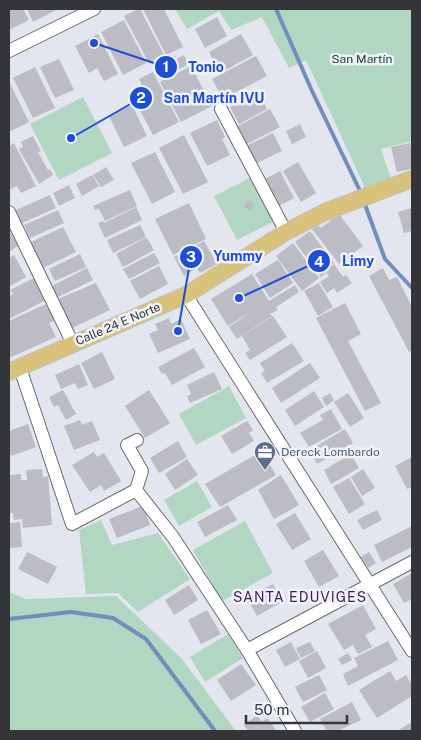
<svg xmlns="http://www.w3.org/2000/svg" width="421" height="740" viewBox="0 0 421 740" font-family="'Public Sans',sans-serif">
	<style>
		.green { fill: #b1d6c2 }
		.lines { fill: none; stroke-linecap: round; stroke-linejoin: round }
		.stream { stroke: #728eba; stroke-width: 4 }
		.building { fill: #bbbcc4 }
		.minor-casing { stroke: #686b71; stroke-width: 14 }
		.major-casing { stroke: #c2c2c3; stroke-width: 18 }
		.minor { stroke: #fff; stroke-width: 12 }
		.major { stroke: #d9c27a; stroke-width: 16 }
		.labels { text-anchor: middle; dominant-baseline: central; stroke-width: 5; stroke-linejoin: round; paint-order: stroke }
		.park-label { font-size: 12px; fill: #14422e; stroke: #f0f3fb }
		.street-label { font-size: 12px; fill: #343538; stroke: #f0f3fb }
		.service-label { font-size: 12px; fill: #4e5e75; stroke: #f0f3fb; text-anchor: start }
		.neighbourhood-label { font-size: 14px; letter-spacing: 1px; fill: #461b4f; stroke: #f0f3fb }
		.leader { fill: none; stroke: #1d4ed8; stroke-width: 2 }
		.callout-dot { fill: #1d4ed8; stroke: #f0f3fb; stroke-width: 2 }
		.mark-label { font-size: 15px; text-anchor: middle; font-weight: bold; fill: #fff }
		.callout-label { font-size: 14px; text-anchor: middle; font-weight: bold; fill: #1d4ed8; stroke: #f0f3fb; stroke-width: 5; stroke-linejoin: round; paint-order: stroke }
	</style>
	<rect width="100%" height="100%" fill="#e3e6ee"/>
	<g class="green">
		<polygon points="175,9 412,9 412,141 381,149 391,179 366,190 306,60 289,68 262,17 231,30 219,11 187,29"/>
		<polygon points="83,97 112,153 59,180 30,124"/>
		<polygon points="252,177 275,221 237,240 214,196"/>
		<polygon points="229,386 246,418 196,445 179,414"/>
		<polygon points="197,481 212,507 179,526 164,500"/>
		<polygon points="101,520 112,545 158,533 190,579 138,612 118,593 86,594 79,530"/>
		<polygon points="245,521 273,573 222,601 193,550"/>
		<polygon points="9,592 25,599 116,596 182,659 236,731 9,731"/>
		<polygon points="228,634 243,658 205,682 190,657"/>
	</g>
	<g class="lines">
		<g class="stream">
			<polyline points="276,9 312,91 361,193"/>
			<polyline points="364,202 385,259 412,288"/>
			<polyline points="9,619 71,612 113,618 146,639 215,731"/>
		</g>
	</g>
	<g class="building">
		<polygon points="9,9 23,9 29,20 9,30"/>
		<polygon points="27,9 56,9 56,10 33,22"/>
		<polygon points="138,9 140,9 164,55 149,63 124,16"/>
		<polygon points="143,9 164,9 183,47 166,55"/>
		<polygon points="217,17 227,36 205,48 195,29"/>
		<polygon points="124,20 146,63 123,75 101,32"/>
		<polygon points="98,34 118,74 104,81 97,68 89,73 75,46"/>
		<polygon points="241,34 253,55 220,73 209,52"/>
		<polygon points="184,55 189,64 166,76 160,63 175,56 176,59"/>
		<polygon points="256,56 267,76 223,99 212,79"/>
		<polygon points="59,59 74,90 55,98 40,67"/>
		<polygon points="191,66 212,106 181,122 160,82"/>
		<polygon points="35,67 55,108 33,118 13,78"/>
		<polygon points="153,72 179,122 153,135 135,101 147,95 139,79"/>
		<polygon points="9,81 29,122 9,132"/>
		<polygon points="258,92 267,109 239,124 230,107"/>
		<polygon points="132,105 147,136 124,147 109,116"/>
		<polygon points="270,109 280,127 245,145 236,127"/>
		<polygon points="217,120 225,137 222,139 230,155 207,166 190,133"/>
		<polygon points="300,124 306,137 292,144 286,131"/>
		<polygon points="273,133 282,151 255,164 246,146"/>
		<polygon points="184,135 208,182 183,194 159,148"/>
		<polygon points="33,136 41,151 38,152 48,170 50,169 53,175 39,184 19,149 23,147 21,142"/>
		<polygon points="14,143 36,186 21,193 17,186 9,190 9,146"/>
		<polygon points="410,143 412,155 412,169 397,172 391,147"/>
		<polygon points="155,152 175,192 152,204 131,163"/>
		<polygon points="298,162 316,193 301,202 283,171"/>
		<polygon points="106,167 114,180 101,187 93,175"/>
		<polygon points="280,171 294,198 279,206 265,179"/>
		<polygon points="92,175 99,186 82,196 76,184"/>
		<polygon points="69,185 75,198 59,206 53,193"/>
		<polygon points="130,190 137,206 105,221 99,209 95,210 93,206"/>
		<polygon points="50,195 56,208 22,223 16,210"/>
		<circle cx="249" cy="205" r="4.5"/>
		<polygon points="189,203 206,239 173,255 155,219"/>
		<polygon points="136,207 142,220 105,238 98,223 103,221 104,223"/>
		<polygon points="412,208 412,231 404,233 398,212"/>
		<polygon points="58,210 64,223 30,238 24,225"/>
		<polygon points="339,214 363,246 339,264 312,229 318,225 321,228"/>
		<polygon points="140,225 146,237 113,253 107,240"/>
		<polygon points="63,227 76,252 43,268 31,242"/>
		<polygon points="9,230 18,246 9,252"/>
		<polygon points="310,231 334,263 324,270 326,273 321,277 295,242"/>
		<polygon points="145,238 147,238 154,250 123,267 116,254"/>
		<polygon points="204,241 217,264 200,273 197,268 184,276 174,257"/>
		<polygon points="293,243 319,278 302,291 276,256"/>
		<polygon points="154,253 160,263 129,279 123,269"/>
		<polygon points="80,254 86,267 55,281 49,269"/>
		<polygon points="14,255 26,277 9,287 9,258"/>
		<polygon points="278,260 293,283 270,298 255,274"/>
		<polygon points="334,264 343,277 346,275 352,283 337,293 334,288 327,293 320,282 329,276 325,271"/>
		<polygon points="159,266 168,284 140,299 130,281"/>
		<polygon points="87,268 93,280 56,298 50,287"/>
		<polygon points="383,268 389,280 397,277 412,307 412,350 409,352 369,276"/>
		<polygon points="252,274 269,301 295,285 299,292 276,307 278,310 270,314 272,316 237,339 229,327 252,311 228,326 211,299"/>
		<polygon points="34,278 46,300 9,319 9,296 13,294 10,290"/>
		<polygon points="96,283 110,310 72,328 58,299"/>
		<polygon points="319,283 333,307 318,316 304,291"/>
		<polygon points="345,303 361,334 348,341 381,403 365,411 316,318"/>
		<polygon points="46,304 54,321 49,323 56,337 9,358 9,321"/>
		<polygon points="273,316 287,337 250,360 245,353 250,350 242,336"/>
		<polygon points="169,318 171,324 181,319 190,339 158,353 149,334 158,330 155,324"/>
		<polygon points="292,343 304,361 267,383 261,373 265,371 260,363"/>
		<polygon points="194,348 205,367 172,385 165,373 162,374 158,367"/>
		<polygon points="102,352 115,379 94,389 81,363"/>
		<polygon points="310,363 320,378 281,403 272,388"/>
		<polygon points="79,364 88,385 78,389 75,383 61,389 55,375"/>
		<polygon points="214,372 222,389 190,403 187,396 191,394 187,385"/>
		<polygon points="63,390 76,414 66,420 58,405 54,407 49,397"/>
		<polygon points="149,390 170,423 145,438 125,406"/>
		<polygon points="314,391 324,407 295,426 285,410"/>
		<polygon points="330,393 334,400 326,406 322,398"/>
		<polygon points="348,393 364,418 350,427 334,402"/>
		<polygon points="331,409 342,429 309,447 300,433 323,420 320,415"/>
		<polygon points="80,420 82,425 92,421 100,440 74,450 64,426"/>
		<polygon points="247,421 253,430 249,433 254,441 232,454 221,436"/>
		<polygon points="28,424 36,447 11,456 9,449 9,431"/>
		<polygon points="345,429 353,443 317,464 310,450"/>
		<polygon points="178,441 187,457 159,473 150,458"/>
		<polygon points="262,451 276,475 220,507 205,484"/>
		<polygon points="94,452 97,457 104,453 121,481 104,491 101,485 90,492 72,465"/>
		<polygon points="351,454 359,468 331,484 324,470"/>
		<polygon points="412,457 412,487 407,489 395,466"/>
		<polygon points="187,459 198,475 175,490 165,474"/>
		<polygon points="42,469 43,477 48,476 52,525 23,528 22,519 14,520 13,513 9,513 9,475 21,474 21,480 27,480 26,470"/>
		<polygon points="363,469 375,488 362,496 351,477"/>
		<polygon points="281,475 299,505 274,519 258,490"/>
		<polygon points="349,478 365,504 349,514 333,487"/>
		<polygon points="228,505 237,520 205,537 197,522"/>
		<polygon points="143,506 150,525 117,538 109,519"/>
		<polygon points="377,510 382,520 363,530 357,520"/>
		<polygon points="295,513 311,539 292,550 276,524"/>
		<polygon points="20,522 22,547 9,548 9,523"/>
		<polygon points="412,526 412,547 382,562 374,545"/>
		<polygon points="323,550 339,576 319,587 304,561"/>
		<polygon points="27,552 57,567 48,584 18,569"/>
		<polygon points="369,552 376,563 368,568 361,557"/>
		<polygon points="412,573 412,599 404,603 393,584"/>
		<polygon points="273,584 282,602 257,616 247,598"/>
		<polygon points="189,585 198,600 174,615 165,600"/>
		<polygon points="363,605 376,629 365,635 372,647 358,654 353,645 344,650 328,624"/>
		<polygon points="207,610 221,634 201,644 188,620"/>
		<polygon points="388,641 398,660 348,686 343,674 358,666 354,658"/>
		<polygon points="291,642 300,659 285,667 276,650"/>
		<polygon points="310,642 315,651 301,658 296,648"/>
		<polygon points="317,651 326,668 308,678 299,661"/>
		<polygon points="348,653 352,660 342,665 338,659"/>
		<polygon points="241,664 256,685 231,701 217,680"/>
		<polygon points="390,671 396,681 406,675 412,685 412,696 377,718 359,690"/>
		<polygon points="319,675 327,690 303,702 295,687"/>
		<polygon points="325,693 334,709 310,722 301,707"/>
		<polygon points="352,702 361,720 338,731 327,731 320,719"/>
		<polygon points="257,715 262,722 267,718 276,730 248,731 244,725"/>
		<polygon points="412,722 412,731 397,731"/>
	</g>
	<g class="lines">
		<g class="minor-casing">
			<g id="minor">
				<polyline points="9,51 94,9"/>
				<polyline points="221,109 286,232"/>
				<polyline points="9,212 73,344"/>
				<polyline points="186,295 412,651"/>
				<polyline points="20,368 72,524 136,490 173,537 247,650 295,731"/>
				<polyline points="136,490 142,471 127,445 137,440"/>
				<polyline points="247,650 412,562"/>
			</g>
		</g>
		<g class="major-casing">
			<polyline id="major" points="9,372 186,295 286,232 325,212 412,179"/>
		</g>
		<use href="#minor" class="minor"/>
		<use href="#major" class="major"/>
	</g>
	<defs>
		<g id="office-pin" transform="scale(1.125)"><path d="M0 17L-7.5 6A9.5 9.5 0 1 1 7.5 6Z" fill="#5c6f8a" stroke="#f0f3fb"/><path d="M-6-3h4V-5.5h4V-3h4V5H-6ZM-1-4.5V-3h2v-1.5ZM-6 0V1H6V0Z" fill="#fff"/></g>
	</defs>
	<g fill-rule="evenodd">
		<use href="#office-pin" x="265" y="452"/>
	</g>
	<g class="labels">
		<g class="park-label">
			<text x="362" y="59">San Martín</text>
		</g>
		<g class="street-label">
			<text transform="translate(118 324) rotate(-23)">Calle 24 E Norte</text>
		</g>
		<g class="service-label">
			<text x="281" y="452">Dereck Lombardo</text>
		</g>
		<g class="neighbourhood-label">
			<text x="300" y="597">SANTA EDUVIGES</text>
		</g>
	</g>
	<path class="leader" d="M94 43L166 67M71 138L141 98M178 331L191 257M239 298L319 261"/>
	<g class="callout-dot">
		<circle cx="94" cy="43" r="5"/>
		<circle cx="71" cy="138" r="5"/>
		<circle cx="178" cy="331" r="5"/>
		<circle cx="239" cy="298" r="5"/>
		<circle cx="166" cy="67" r="12"/>
		<circle cx="141" cy="98" r="12"/>
		<circle cx="191" cy="257" r="12"/>
		<circle cx="319" cy="261" r="12"/>
	</g>
	<g class="mark-label">
		<text x="166" y="72">1</text>
		<text x="141" y="103">2</text>
		<text x="191" y="262">3</text>
		<text x="319" y="267">4</text>
	</g>
	<g class="callout-label">
		<text x="206" y="72">Tonio</text>
		<text x="214" y="103">San Martín IVU</text>
		<text x="238" y="261">Yummy</text>
		<text x="358" y="266">Limy</text>
	</g>
	<rect width="421" height="740" fill="none" stroke="#343538" stroke-width="20"/>
	<path d="M246 715v8h101v-8" fill="none" stroke="#343538" stroke-width="2.5"/>
	<text x="254" y="715" font-size="15" fill="#343538" stroke="#f0f3fb" stroke-width="4" paint-order="stroke">50 m</text>
</svg>
